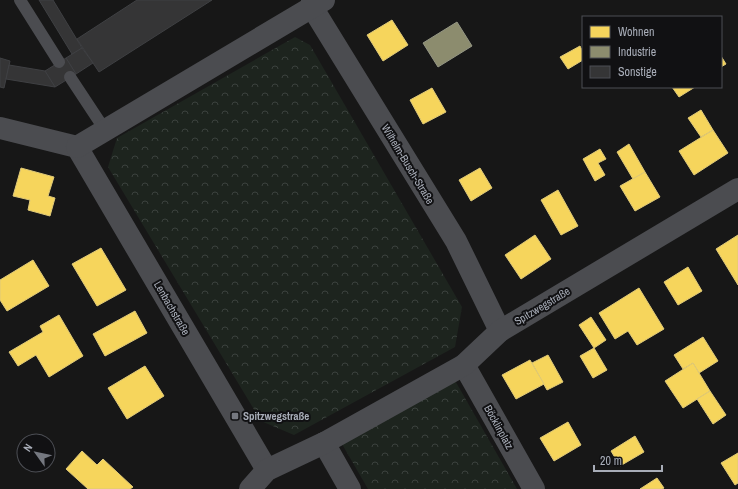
<svg xmlns="http://www.w3.org/2000/svg" width="738" height="489" viewBox="0 0 738 489" font-family="'Archivo Narrow',sans-serif">
	<style>
		.forest { fill: url(#forest-crowns) }
		.homes { fill: #f6d55c; stroke: #dfc978 }
		.industry { fill: #8c8c6e; stroke: #949684 }
		.building { fill: #353536; stroke: #3f4043 }
		.lines { fill: none; stroke-linecap: round; stroke-linejoin: round }
		.lane { stroke: #4b4c50; stroke-width: 12 }
		.street { stroke: #4b4c50; stroke-width: 22 }
		.poi-dot { fill: #757880; stroke: #111113; stroke-width: 1.5 }
		.labels { text-anchor: middle; dominant-baseline: central; stroke-width: 4; stroke-linejoin: round; paint-order: stroke }
		.street-label { font-size: 11px; fill: #a8adb8; stroke: #111113 }
		.poi-label { font-size: 11px; font-weight: bold; fill: #a8adb8; stroke: #111113; text-anchor: start }
	</style>
	<defs>
		<pattern id="forest-crowns" width="20" height="18" patternUnits="userSpaceOnUse"><rect width="20" height="18" fill="#1d241e"/><path d="M2 6a3 3 0 1 1 6 0M12 15a3 3 0 1 1 6 0" fill="none" stroke="#3b413d"/></pattern>
	</defs>
	<rect width="100%" height="100%" fill="#171717"/>
	<g class="forest">
		<polygon points="295,37 310,45 462,307 455,347 294,435 261,421 108,167 117,138"/>
		<polygon points="453,377 517,489 368,489 342,444"/>
	</g>
	<g class="homes">
		<polygon points="392,20 408,45 383,61 367,35"/>
		<polygon points="580,46 583,52 583,60 568,69 560,57"/>
		<polygon points="721,56 726,64 721,67"/>
		<polygon points="672,87 695,87 679,97"/>
		<polygon points="432,88 446,112 423,124 410,100"/>
		<polygon points="701,110 713,130 701,137 688,118"/>
		<polygon points="713,130 728,153 694,175 679,151"/>
		<polygon points="629,144 645,172 633,179 617,152"/>
		<polygon points="600,149 606,159 598,163 605,175 595,181 583,159"/>
		<polygon points="21,168 54,177 48,196 55,198 50,216 28,210 30,200 13,196"/>
		<polygon points="480,168 492,188 471,201 459,180"/>
		<polygon points="645,172 660,197 635,211 620,186"/>
		<polygon points="558,190 578,226 561,235 541,200"/>
		<polygon points="535,235 551,259 521,279 505,255"/>
		<polygon points="738,235 738,285 716,249"/>
		<polygon points="101,248 126,290 97,306 72,264"/>
		<polygon points="33,260 49,286 7,311 0,300 0,280"/>
		<polygon points="688,267 702,291 678,305 664,282"/>
		<polygon points="639,288 664,329 637,345 628,331 615,339 599,313"/>
		<polygon points="135,311 147,333 105,356 93,334"/>
		<polygon points="59,315 83,356 49,377 36,355 18,366 9,352 43,332 40,326"/>
		<polygon points="591,317 606,340 594,348 579,325"/>
		<polygon points="703,337 718,361 699,373 693,363 683,369 674,355"/>
		<polygon points="594,348 607,370 593,378 580,356"/>
		<polygon points="548,355 563,382 547,390 532,363"/>
		<polygon points="530,360 544,384 516,399 502,375"/>
		<polygon points="693,363 710,391 683,408 665,381"/>
		<polygon points="145,366 164,396 127,419 108,388"/>
		<polygon points="710,391 726,415 713,424 697,399"/>
		<polygon points="568,422 581,445 554,461 540,438"/>
		<polygon points="635,436 644,452 620,466 611,451"/>
		<polygon points="82,451 97,465 103,459 133,487 130,489 88,489 66,469"/>
		<polygon points="738,453 738,483 735,485 721,463"/>
		<polygon points="657,478 664,488 662,489 640,489"/>
	</g>
	<polygon class="industry" points="457,22 472,46 438,67 423,43"/>
	<g class="building">
		<polygon points="39,0 53,0 82,48 72,54"/>
		<polygon points="137,0 212,0 99,72 77,39"/>
		<polygon points="82,48 93,63 76,74 66,58"/>
		<polygon points="0,58 10,61 4,88 0,87"/>
		<polygon points="66,58 76,74 55,87 45,71"/>
		<polygon points="9,65 45,71 55,87 6,79"/>
	</g>
	<g class="lines">
		<g class="lane">
			<polyline points="20,0 59,62"/>
			<polyline points="70,77 105,130"/>
		</g>
		<g class="street">
			<polyline points="312,0 312,7 456,241 500,331"/>
			<polyline points="0,128 77,147 267,470"/>
			<polyline points="77,147 324,0"/>
			<polyline points="464,365 534,489"/>
			<polyline points="324,443 350,489"/>
			<polyline points="250,489 267,470 324,443 464,365 500,331 738,189"/>
		</g>
	</g>
	<rect class="poi-dot" x="231" y="412" width="8" height="8" rx="2"/>
	<g class="labels">
		<g class="street-label">
			<text transform="translate(408 164) rotate(59)">Wilhelm-Busch-Straße</text>
			<text transform="translate(542 306) rotate(-31)">Spitzwegstraße</text>
			<text transform="translate(172 308) rotate(60)">Lenbachstraße</text>
			<text transform="translate(499 427) rotate(61)">Böcklinplatz</text>
		</g>
		<g class="poi-label">
			<text x="243" y="416">Spitzwegstraße</text>
		</g>
	</g>
	<rect x="582" y="16" width="140" height="72" fill="#111113" stroke="#4d4f55"/>
	<rect x="590" y="26" width="20" height="12" fill="#f6d55c" stroke="#4d4f55"/>
	<text x="618" y="36" font-size="12" fill="#a8adb8">Wohnen</text>
	<rect x="590" y="46" width="20" height="12" fill="#8c8c6e" stroke="#4d4f55"/>
	<text x="618" y="56" font-size="12" fill="#a8adb8">Industrie</text>
	<rect x="590" y="66" width="20" height="12" fill="#353536" stroke="#4d4f55"/>
	<text x="618" y="76" font-size="12" fill="#a8adb8">Sonstige</text>
	<g transform="translate(36 453) rotate(303)"><circle r="19" fill="#111113" stroke="#4d4f55"/>
	<path d="M0-3L7 15L0 10L-7 15Z" fill="#757880"/>
	<text y="-6" font-size="11" font-weight="bold" text-anchor="middle" fill="#a8adb8">N</text>
	</g>
	<path d="M594 465v6h68v-6" fill="none" stroke="#a8adb8" stroke-width="2"/>
	<text x="600" y="465" font-size="12" fill="#a8adb8" stroke="#111113" stroke-width="3" paint-order="stroke">20 m</text>
</svg>
